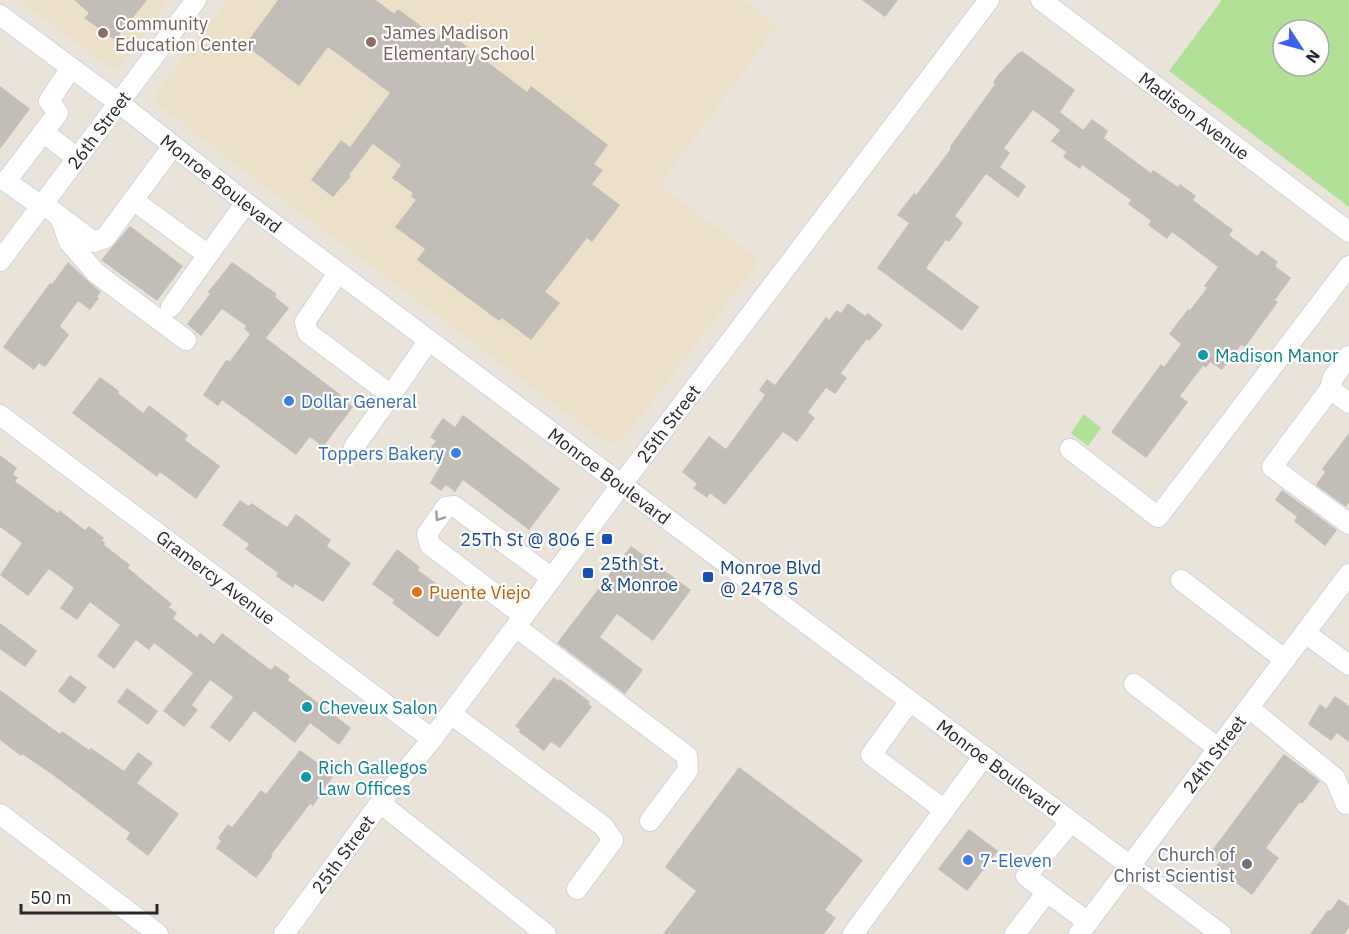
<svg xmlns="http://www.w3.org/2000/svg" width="1349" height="934" viewBox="0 0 1349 934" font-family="'IBM Plex Sans',sans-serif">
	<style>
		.education { fill: #ece0c9 }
		.green { fill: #b1e097; fill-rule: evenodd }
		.building { fill: #c2bdb6 }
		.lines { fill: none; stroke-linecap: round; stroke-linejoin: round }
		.minor-casing { stroke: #cfd3e1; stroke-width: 22 }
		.minor { stroke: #fff; stroke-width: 20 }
		.oneway { stroke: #9e9e9e }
		.education-dot { fill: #8d6e63; stroke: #fff; stroke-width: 2 }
		.culture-dot { fill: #0f9aa8; stroke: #fff; stroke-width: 2 }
		.shop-dot { fill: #3f7fe0; stroke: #fff; stroke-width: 2 }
		.transit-dot { fill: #1a4fb4; stroke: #fff; stroke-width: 2 }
		.food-dot { fill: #e8710a; stroke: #fff; stroke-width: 2 }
		.worship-dot { fill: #6b7280; stroke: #fff; stroke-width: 2 }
		.labels { text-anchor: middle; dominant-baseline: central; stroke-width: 4.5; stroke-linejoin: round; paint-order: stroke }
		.education-label { font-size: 18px; fill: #785e54; stroke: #fff; text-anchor: start }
		.street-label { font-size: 18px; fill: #282828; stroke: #fff }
		.culture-label { font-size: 18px; fill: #0d838f; stroke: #fff; text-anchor: start }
		.shop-label { font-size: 18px; fill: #366cbe; stroke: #fff; text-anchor: start }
		.transit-label { font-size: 18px; fill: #164399; stroke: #fff; text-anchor: start }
		.food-label { font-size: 18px; fill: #c56008; stroke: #fff; text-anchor: start }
		.worship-label { font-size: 18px; fill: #5b616d; stroke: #fff; text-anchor: end }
	</style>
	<rect width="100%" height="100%" fill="#eae3da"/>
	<g class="education">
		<polygon points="18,0 169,0 120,66 112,69"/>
		<polygon points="227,0 743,0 777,26 660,185 760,260 624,438 613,442 603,441 155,103 154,97"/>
	</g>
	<g class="green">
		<path d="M1222,0H1349V207L1169,71ZM1283,30H1319V66H1283Z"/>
		<polygon points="1084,414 1101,428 1088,446 1071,433"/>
	</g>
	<g class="building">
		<polygon points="74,0 147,0 115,40 84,18 89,13"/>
		<polygon points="278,0 376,0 394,14 398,9 437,38 444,29 527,92 531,86 608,145 594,164 603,170 592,184 620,205 592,242 587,238 545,292 560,303 531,340 502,318 499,321 417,260 425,249 395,227 416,200 411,196 413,193 392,178 401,165 373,144 349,175 351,176 333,197 311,180 341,140 350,147 390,93 328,47 299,86 245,45"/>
		<polygon points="862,0 898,0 885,17"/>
		<polygon points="1022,51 1075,90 1060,112 1083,130 1092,119 1108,131 1104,138 1151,173 1153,170 1178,187 1180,184 1196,196 1193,200 1233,230 1229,235 1257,256 1262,250 1278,262 1275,266 1291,278 1275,300 1278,302 1245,347 1241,345 1222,370 1210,362 1206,368 1203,366 1180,396 1188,402 1146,458 1111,432 1161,364 1164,367 1181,344 1169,334 1188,309 1190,310 1207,288 1204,286 1218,267 1172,232 1167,239 1148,225 1151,221 1128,204 1131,200 1082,165 1080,169 1063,157 1066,152 1051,141 1060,130 1033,110 1004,148 1010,153 1000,167 1026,186 1018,198 986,174 955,216 963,223 949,242 946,240 926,268 979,307 962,331 877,268 909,223 897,215 914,193 916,195 950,150 951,145 995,84 993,82 998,75 1016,55"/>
		<polygon points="0,86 30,109 0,149"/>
		<polygon points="130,226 183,266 157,301 101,260"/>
		<polygon points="68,262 89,282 101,292 97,297 99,298 90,310 78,301 60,326 69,335 45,367 39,363 34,370 3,347 50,283 52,284"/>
		<polygon points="232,262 277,294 275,297 289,308 266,338 341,395 340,397 353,407 323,447 310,437 296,455 222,400 218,406 203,395 226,360 230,361 250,334 244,329 246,326 222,309 201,336 187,324 210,294 208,292"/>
		<polygon points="848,303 865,316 868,313 883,325 869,341 867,339 841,373 847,378 835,394 826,388 808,412 815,418 797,442 783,432 725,505 710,493 707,498 693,488 697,484 682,472 709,436 726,449 765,395 759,390 767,379 775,385 826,317 829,320 837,310 841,313"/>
		<polygon points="100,377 119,391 118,393 143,413 149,405 188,435 185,440 220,466 196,499 160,472 157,477 72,413"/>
		<polygon points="463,415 560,489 529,530 463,480 455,492 446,485 441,491 430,483 440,466 433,460 436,456 428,451 436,441 430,437 443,418 455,427"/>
		<polygon points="1349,433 1349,502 1346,507 1316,485 1325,472 1322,469"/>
		<polygon points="0,455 17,468 13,474 18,478 15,481 58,513 59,510 85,530 89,526 104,538 102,540 105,543 104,545 130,565 128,568 172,604 169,607 177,613 173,618 197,637 200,633 214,644 222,633 271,670 275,665 290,676 288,680 351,728 339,745 310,723 295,743 254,711 230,742 210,727 233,697 210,680 192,705 198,710 184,727 163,711 193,673 154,643 149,650 136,640 114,669 97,656 120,625 90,602 77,620 60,608 74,588 49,569 28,596 0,575 22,543 0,527"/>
		<polygon points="1282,490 1337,530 1325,546 1294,521 1297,517 1275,500"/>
		<polygon points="240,500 249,506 251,503 287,527 296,514 331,540 327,546 351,563 323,602 295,584 293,588 276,576 278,573 245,549 249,544 222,525"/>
		<polygon points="631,546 691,590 653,641 617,614 600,637 643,670 625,694 557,643"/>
		<polygon points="397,549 420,567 418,570 463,603 439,636 437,637 392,603 394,600 372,584"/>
		<polygon points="0,623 37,651 25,667 0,649"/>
		<polygon points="70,675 87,687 74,704 58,691"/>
		<polygon points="554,677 558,681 560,679 590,702 589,704 592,707 560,748 551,742 544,751 519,732 520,730 515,726"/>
		<polygon points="127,688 158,711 148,725 117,702"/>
		<polygon points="0,690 60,734 62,731 89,750 91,748 124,771 138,752 153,763 137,783 179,814 148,856 126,839 130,833 53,775 22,754 21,756 0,740"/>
		<polygon points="1335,696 1349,706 1349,742 1337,733 1331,741 1308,724 1320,704 1326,709"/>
		<polygon points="300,750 334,775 313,806 310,804 271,855 273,856 256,878 216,848 221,841 218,838 228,824 232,827 233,826 261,790 266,794"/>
		<polygon points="1284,754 1320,781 1302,804 1300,802 1266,848 1279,858 1252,895 1215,867 1220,861 1210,853"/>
		<polygon points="739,767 863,860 825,910 836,918 824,934 663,934 696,891 665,867"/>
		<polygon points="969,829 998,851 967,891 938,869"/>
		<polygon points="1339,899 1349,906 1349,928 1345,934 1310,934 1328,910 1330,911"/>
	</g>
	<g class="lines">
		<g class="minor-casing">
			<g id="minor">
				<path id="s1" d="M1041,0L1349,232"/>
				<path id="s2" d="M0,15L119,103L259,213L1221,934"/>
				<polyline points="43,132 77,158"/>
				<polyline points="133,200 208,255 246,203"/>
				<polyline points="43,204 94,242 105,238 173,146"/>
				<polyline points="41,206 7,182 7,180 58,113 49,101 71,68"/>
				<polyline points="60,217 69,242 96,273 186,340"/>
				<path id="s3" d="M0,261L196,0"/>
				<polyline points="338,273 305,322 308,333 391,395 354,447"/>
				<polyline points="171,307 208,255"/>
				<polyline points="1330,389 1333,378 1349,356"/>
				<polyline points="391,395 429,340"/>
				<polyline points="1349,403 1330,389 1272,467 1349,524"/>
				<path id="s4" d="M0,415L432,739"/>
				<polyline points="1070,449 1158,517 1349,266"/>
				<polyline points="1181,580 1285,660"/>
				<polyline points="524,616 430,545 427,534 446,507 454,506 552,578"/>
				<polyline points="516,627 687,756 688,770 650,821"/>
				<polyline points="1305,633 1349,665"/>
				<polyline points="1134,684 1219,749"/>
				<polyline points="910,701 871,755 943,809"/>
				<polyline points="1249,708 1335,778 1346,804"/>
				<polyline points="451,714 603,826 613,840 577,889"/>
				<polyline points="380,803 546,934"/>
				<polyline points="0,814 158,934"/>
				<polyline points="1047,892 1026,876 1071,822"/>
				<path id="s5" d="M284,934L380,803L432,739L622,484L989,0"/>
				<polyline points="853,934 984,756"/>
				<polyline points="1015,934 1047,892 1088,922"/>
				<path id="s6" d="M1079,934L1349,574"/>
			</g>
		</g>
		<use href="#minor" class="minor"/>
	</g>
	<defs><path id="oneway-chevron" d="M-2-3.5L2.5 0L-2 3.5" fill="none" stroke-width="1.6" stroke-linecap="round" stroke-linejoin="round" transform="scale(1.5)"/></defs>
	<use class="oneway" href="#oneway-chevron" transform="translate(439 517) rotate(124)"/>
	<g class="education-dot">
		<circle cx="103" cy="33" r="6"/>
		<circle cx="371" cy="42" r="6"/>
	</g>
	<g class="culture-dot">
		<circle cx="1203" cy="355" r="6"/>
		<circle cx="307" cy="707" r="6"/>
		<circle cx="306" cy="777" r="6"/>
	</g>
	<g class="shop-dot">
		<circle cx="289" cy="401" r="6"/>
		<circle cx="456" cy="453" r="6"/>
		<circle cx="968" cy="860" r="6"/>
	</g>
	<g class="transit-dot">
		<rect x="601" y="533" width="12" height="12" rx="3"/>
		<rect x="582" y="567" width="12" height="12" rx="3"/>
		<rect x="702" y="571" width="12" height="12" rx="3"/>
	</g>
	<circle class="food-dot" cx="417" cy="592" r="6"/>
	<circle class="worship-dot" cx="1247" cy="864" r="6"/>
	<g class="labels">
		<g class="education-label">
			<text x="115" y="23">Community<tspan x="115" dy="21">Education Center</tspan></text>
			<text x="383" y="32">James Madison<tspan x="383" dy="21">Elementary School</tspan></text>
		</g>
		<g class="street-label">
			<text stroke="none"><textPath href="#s1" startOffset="192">Madison Avenue</textPath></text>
			<text stroke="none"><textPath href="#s3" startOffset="164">26th Street</textPath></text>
			<text stroke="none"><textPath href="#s2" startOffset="278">Monroe Boulevard</textPath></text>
			<text stroke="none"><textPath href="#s5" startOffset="639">25th Street</textPath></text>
			<text stroke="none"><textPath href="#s2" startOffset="764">Monroe Boulevard</textPath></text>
			<text stroke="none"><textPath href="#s4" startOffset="270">Gramercy Avenue</textPath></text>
			<text stroke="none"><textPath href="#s6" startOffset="225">24th Street</textPath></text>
			<text stroke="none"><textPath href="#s2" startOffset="1250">Monroe Boulevard</textPath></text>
			<text stroke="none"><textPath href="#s5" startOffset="99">25th Street</textPath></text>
		</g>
		<g class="culture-label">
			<text x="1215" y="355">Madison Manor</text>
			<text x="319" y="707">Cheveux Salon</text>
			<text x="318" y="767">Rich Gallegos<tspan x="318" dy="21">Law Offices</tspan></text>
		</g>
		<g class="shop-label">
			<text x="301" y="401">Dollar General</text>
			<text x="444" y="453" text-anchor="end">Toppers Bakery</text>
			<text x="980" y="860">7-Eleven</text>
		</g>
		<g class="transit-label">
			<text x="595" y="539" text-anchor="end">25Th St @ 806 E</text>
			<text x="600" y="563">25th St.<tspan x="600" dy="21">&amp; Monroe</tspan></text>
			<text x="720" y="567">Monroe Blvd<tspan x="720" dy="21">@ 2478 S</tspan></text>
		</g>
		<g class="food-label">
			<text x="429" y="592">Puente Viejo</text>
		</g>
		<g class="worship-label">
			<text x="1235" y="854">Church of<tspan x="1235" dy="21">Christ Scientist</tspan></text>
		</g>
	</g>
	<g transform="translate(1301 48) rotate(126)"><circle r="28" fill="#ffffff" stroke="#a9a9a9" stroke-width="1.5"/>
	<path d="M0-4.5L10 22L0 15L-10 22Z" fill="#3b62f5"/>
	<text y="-9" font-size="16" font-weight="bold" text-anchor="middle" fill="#282828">N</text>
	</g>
	<path d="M21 904v9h136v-9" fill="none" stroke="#282828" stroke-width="3"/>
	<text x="30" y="904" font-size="18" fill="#282828" stroke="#ffffff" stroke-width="4.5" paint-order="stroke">50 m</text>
</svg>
